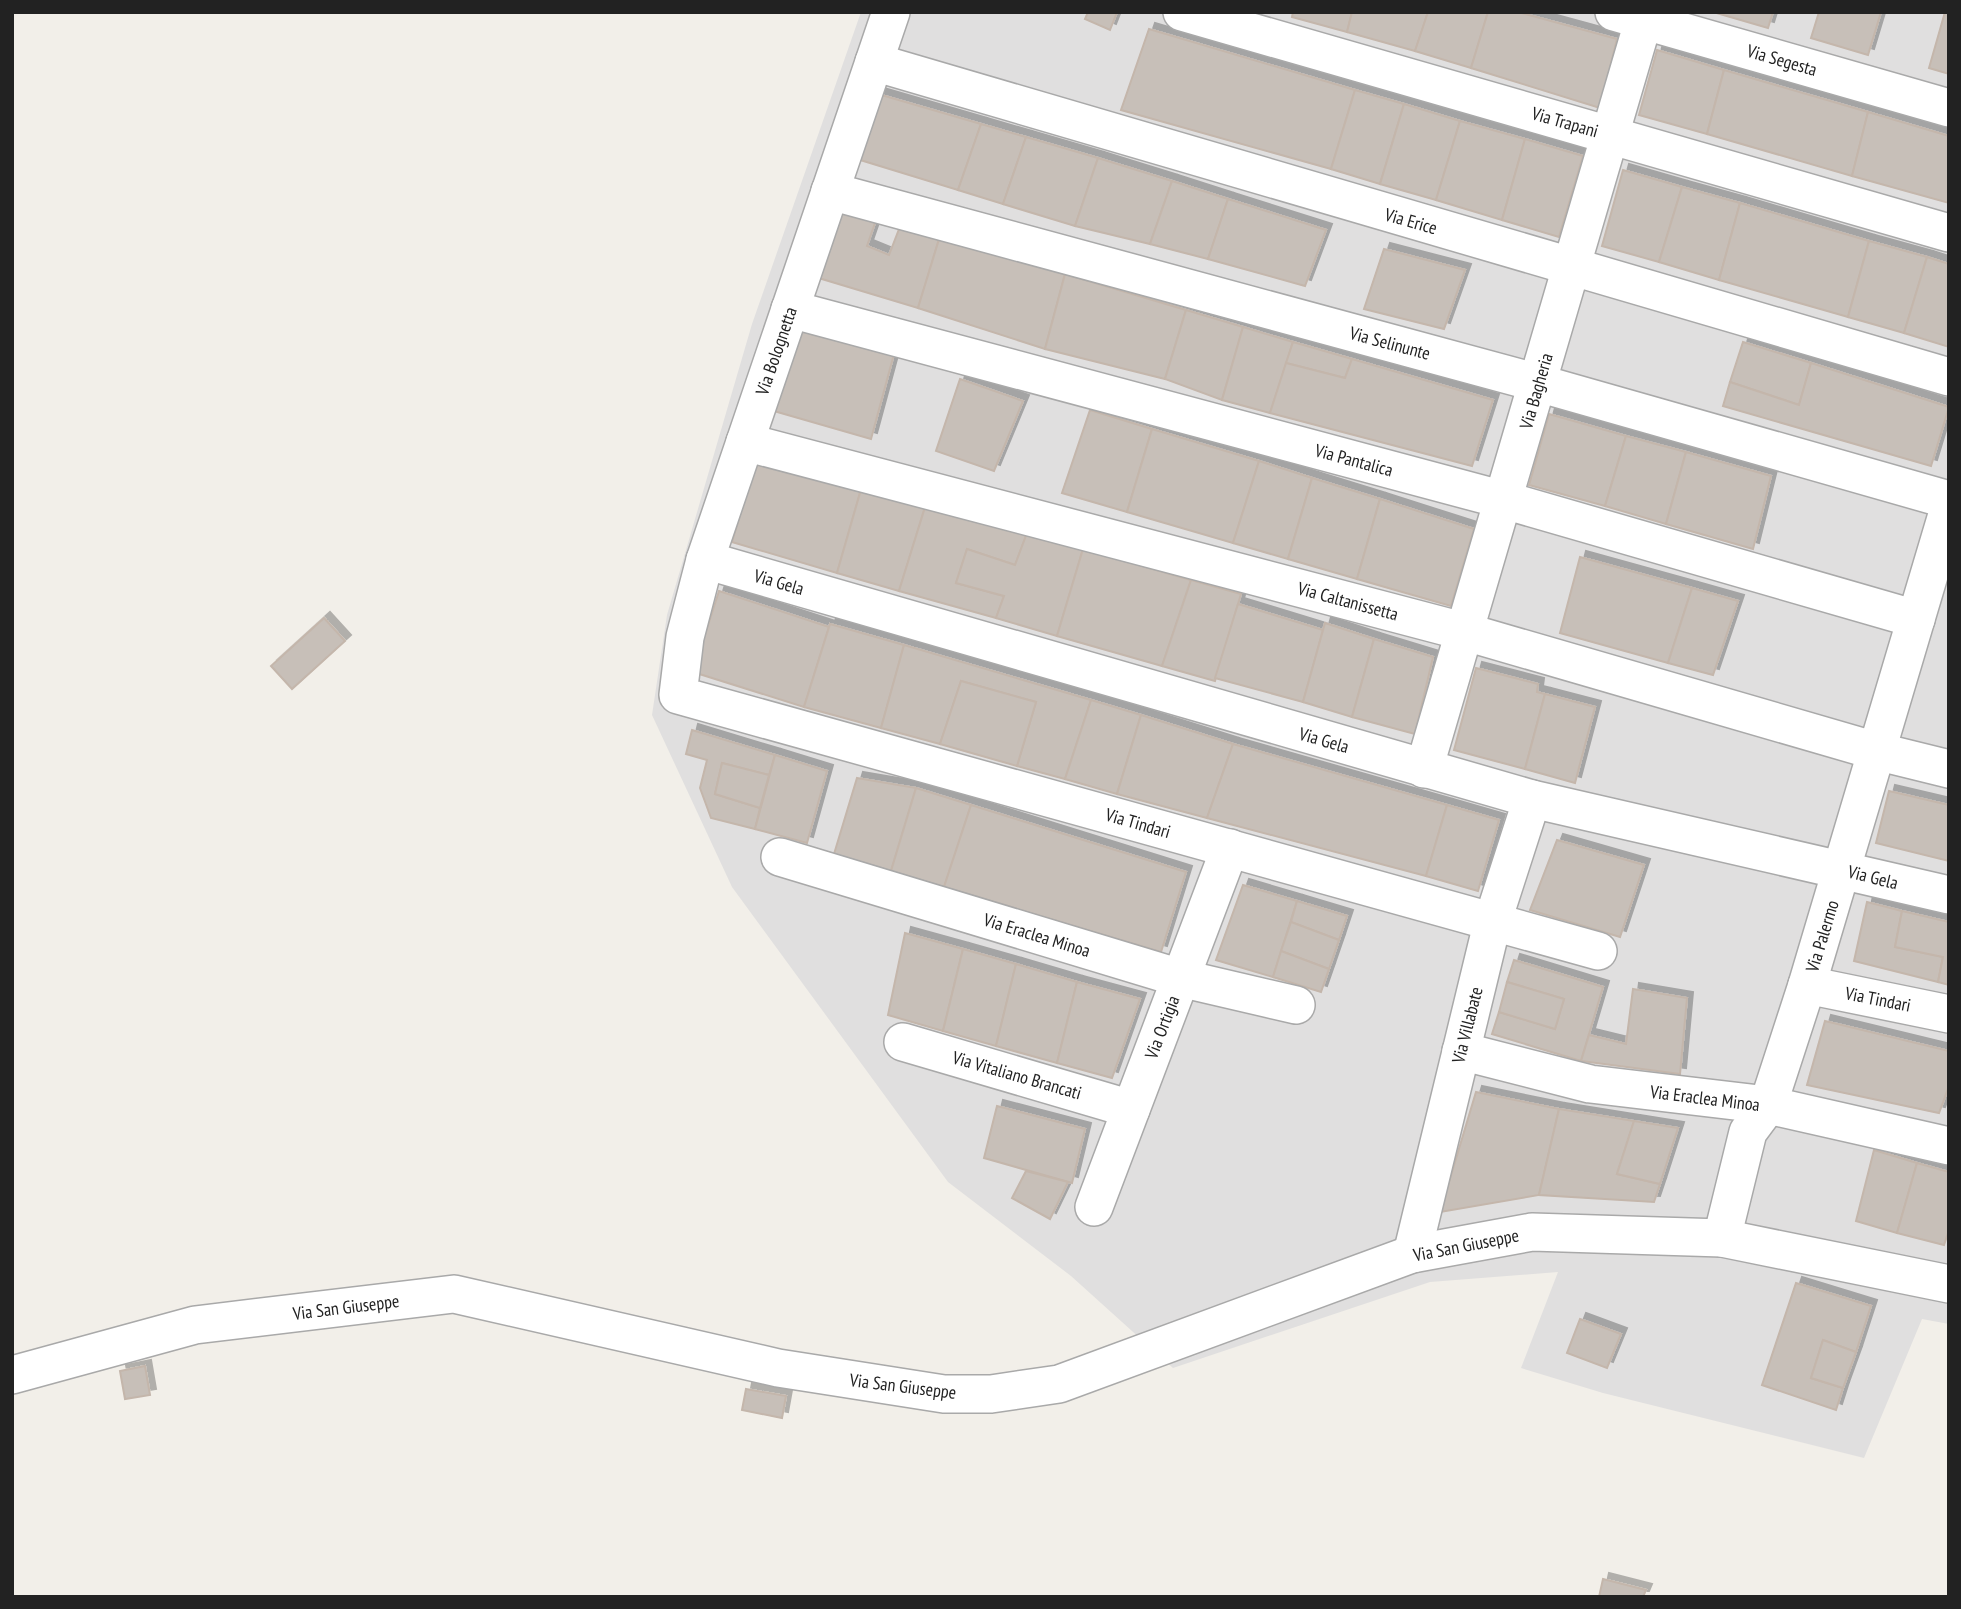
<svg xmlns="http://www.w3.org/2000/svg" width="1961" height="1609" viewBox="0 0 1961 1609" font-family="'PT Sans Narrow',sans-serif">
	<style>
		.residential { fill: #e0dfdf }
		.building { fill: #c7bfb8; stroke: #c4b6ab; stroke-width: 2; filter: url(#shadow) }
		.lines { fill: none; stroke-linecap: round; stroke-linejoin: round }
		.street-casing { stroke: #a9a9a9; stroke-width: 40 }
		.street { stroke: #fff; stroke-width: 37 }
		.labels { text-anchor: middle; dominant-baseline: central; stroke-width: 5; stroke-linejoin: round; paint-order: stroke }
		.street-label { font-size: 18px; fill: #222; stroke: #fff }
	</style>
	<defs>
		<filter id="shadow"><feDropShadow dx="6" dy="-6" stdDeviation="0" flood-color="#0004"/></filter>
	</defs>
	<rect width="100%" height="100%" fill="#f2efe9"/>
	<polygon class="residential" points="861,12 1949,12 1949,1324 1922,1319 1864,1458 1603,1393 1521,1368 1558,1272 1430,1282 1173,1368 1071,1276 948,1182 732,887 652,715 667,615 752,324"/>
	<g class="building">
		<polygon points="1088,12 1117,12 1110,30 1085,19"/>
		<polygon points="1293,12 1352,12 1347,32 1292,17"/>
		<polygon points="1352,12 1428,12 1415,51 1347,32"/>
		<polygon points="1428,12 1488,12 1471,68 1415,51"/>
		<polygon points="1488,12 1518,12 1617,39 1600,108 1471,68"/>
		<polygon points="1713,12 1773,12 1768,28"/>
		<polygon points="1819,12 1881,12 1868,55 1811,38"/>
		<polygon points="1945,12 1949,12 1949,74 1929,68"/>
		<polygon points="1149,29 1355,90 1331,169 1121,110"/>
		<polygon points="1657,50 1724,70 1707,134 1639,115"/>
		<polygon points="1724,70 1868,112 1852,176 1707,134"/>
		<polygon points="1355,90 1404,104 1380,184 1331,169"/>
		<polygon points="878,94 981,124 958,190 857,159"/>
		<polygon points="1404,104 1460,121 1436,200 1380,184"/>
		<polygon points="1868,112 1949,136 1949,203 1852,176"/>
		<polygon points="1460,121 1525,139 1502,220 1436,200"/>
		<polygon points="981,124 1026,137 1003,204 958,190"/>
		<polygon points="1026,137 1098,158 1075,226 1003,204"/>
		<polygon points="1525,139 1583,156 1559,237 1502,220"/>
		<polygon points="1098,158 1172,181 1150,244 1075,226"/>
		<polygon points="1623,170 1682,187 1659,262 1602,246"/>
		<polygon points="1172,181 1228,199 1208,259 1150,244"/>
		<polygon points="1682,187 1740,203 1719,280 1659,262"/>
		<polygon points="1228,199 1326,230 1305,286 1208,259"/>
		<polygon points="1740,203 1869,241 1848,317 1719,280"/>
		<polygon points="835,208 876,220 867,246 889,255 901,224 940,236 918,308 812,276"/>
		<polygon points="940,236 1065,274 1045,349 918,308"/>
		<polygon points="1869,241 1927,257 1904,333 1848,317"/>
		<polygon points="1384,249 1465,270 1444,329 1364,309"/>
		<polygon points="1927,257 1949,264 1949,347 1904,333"/>
		<polygon points="1065,274 1186,310 1165,379 1045,349"/>
		<polygon points="1186,310 1243,327 1222,400 1165,379"/>
		<polygon points="1243,327 1293,342 1270,413 1222,400"/>
		<polygon points="795,328 894,354 871,439 767,409"/>
		<polygon points="1293,342 1352,359 1345,378 1286,363"/>
		<polygon points="1743,342 1811,363 1799,405 1730,382"/>
		<polygon points="1352,359 1493,400 1472,466 1270,413 1286,363 1345,378"/>
		<polygon points="1811,363 1949,407 1931,466 1723,406 1730,382 1799,405"/>
		<polygon points="960,379 1023,401 994,471 936,451"/>
		<polygon points="1090,410 1152,429 1127,512 1062,493"/>
		<polygon points="1549,414 1626,436 1605,506 1529,485"/>
		<polygon points="1152,429 1259,461 1233,543 1127,512"/>
		<polygon points="1626,436 1686,452 1666,524 1605,506"/>
		<polygon points="1686,452 1771,476 1753,549 1666,524"/>
		<polygon points="757,458 862,486 837,573 732,542"/>
		<polygon points="1259,461 1312,478 1288,559 1233,543"/>
		<polygon points="1312,478 1380,499 1357,579 1288,559"/>
		<polygon points="862,486 926,504 899,591 837,573"/>
		<polygon points="1380,499 1474,529 1451,606 1357,579"/>
		<polygon points="926,504 1027,533 1015,565 967,549 956,583 1004,596 996,618 899,591"/>
		<polygon points="1027,533 1083,549 1057,636 996,618 1004,596 956,583 967,549 1015,565"/>
		<polygon points="1083,549 1191,580 1162,666 1057,636"/>
		<polygon points="1580,557 1692,588 1668,663 1560,633"/>
		<polygon points="1191,580 1241,594 1215,681 1162,666"/>
		<polygon points="1692,588 1738,601 1713,675 1668,663"/>
		<polygon points="719,591 829,627 804,707 693,672"/>
		<polygon points="1238,604 1323,630 1303,702 1215,678"/>
		<polygon points="324,618 345,641 292,689 271,666"/>
		<polygon points="1325,623 1374,639 1352,717 1303,702"/>
		<polygon points="830,624 904,645 881,728 804,707"/>
		<polygon points="1374,639 1433,657 1415,734 1352,717"/>
		<polygon points="904,645 1091,700 1065,779 1017,766 1036,702 961,681 940,744 881,728"/>
		<polygon points="1476,668 1538,684 1537,692 1545,694 1525,769 1454,750"/>
		<polygon points="961,681 1036,702 1017,766 940,744"/>
		<polygon points="1545,694 1595,707 1575,783 1525,769"/>
		<polygon points="1091,700 1141,715 1117,794 1065,779"/>
		<polygon points="1141,715 1233,744 1207,818 1117,794"/>
		<polygon points="692,730 775,755 769,775 722,763 715,794 760,808 755,829 711,818 700,788 707,760 686,754"/>
		<polygon points="1233,744 1447,805 1426,876 1207,818"/>
		<polygon points="775,755 827,771 807,843 755,829"/>
		<polygon points="722,763 769,775 760,808 715,794"/>
		<polygon points="857,778 916,788 891,871 834,854"/>
		<polygon points="916,788 971,805 944,887 891,871"/>
		<polygon points="1889,791 1949,805 1949,861 1876,843"/>
		<polygon points="971,805 1186,872 1161,952 944,887"/>
		<polygon points="1447,805 1499,820 1478,891 1426,876"/>
		<polygon points="1557,840 1644,865 1620,937 1530,910"/>
		<polygon points="1243,885 1297,901 1273,977 1216,960"/>
		<polygon points="1297,901 1347,916 1339,940 1291,922"/>
		<polygon points="1867,902 1902,911 1895,947 1943,957 1938,982 1854,961"/>
		<polygon points="1902,911 1949,922 1949,985 1938,982 1943,957 1895,947"/>
		<polygon points="1291,922 1339,940 1329,969 1281,951"/>
		<polygon points="905,933 963,949 943,1031 888,1015"/>
		<polygon points="963,949 1016,964 996,1046 943,1031"/>
		<polygon points="1281,951 1329,969 1321,992 1273,977"/>
		<polygon points="1514,960 1603,987 1581,1061 1492,1034 1499,1012 1555,1029 1564,999 1507,982"/>
		<polygon points="1016,964 1077,982 1057,1063 996,1046"/>
		<polygon points="1077,982 1140,999 1112,1078 1057,1063"/>
		<polygon points="1507,982 1564,999 1555,1029 1499,1012"/>
		<polygon points="1633,989 1687,998 1680,1074 1581,1061 1589,1035 1626,1044"/>
		<polygon points="1825,1021 1949,1051 1949,1086 1939,1113 1807,1085"/>
		<polygon points="1476,1092 1559,1109 1539,1195 1440,1212"/>
		<polygon points="997,1106 1085,1129 1072,1183 984,1158"/>
		<polygon points="1559,1109 1634,1121 1617,1174 1660,1184 1654,1202 1539,1195"/>
		<polygon points="1634,1121 1678,1128 1660,1184 1617,1174"/>
		<polygon points="1874,1150 1917,1163 1897,1233 1856,1221"/>
		<polygon points="1917,1163 1949,1172 1949,1230 1944,1245 1897,1233"/>
		<polygon points="1026,1171 1068,1182 1050,1219 1012,1198"/>
		<polygon points="1796,1283 1871,1306 1856,1352 1823,1340 1811,1378 1843,1388 1836,1410 1762,1385"/>
		<polygon points="1580,1319 1621,1334 1607,1368 1567,1353"/>
		<polygon points="1823,1340 1856,1352 1843,1388 1811,1378"/>
		<polygon points="145,1366 150,1395 125,1399 120,1371"/>
		<polygon points="746,1389 786,1396 782,1418 742,1410"/>
		<polygon points="1603,1579 1646,1590 1643,1597 1599,1597"/>
	</g>
	<g class="lines">
		<g class="street-casing">
			<g id="street">
				<polyline points="891,12 705,560 685,637 678,695 1598,951"/>
				<polyline points="1182,12 1949,233"/>
				<polyline points="1614,12 1949,108"/>
				<polyline points="874,62 1949,377"/>
				<polyline points="830,191 1538,383 1949,500"/>
				<polyline points="790,309 1504,500 1916,619"/>
				<polyline points="745,442 1466,632 1876,751 1949,769"/>
				<polyline points="705,560 1532,799 1949,895"/>
				<polyline points="1424,769 1646,12"/>
				<polyline points="780,857 1180,978 1296,1005"/>
				<polyline points="1807,985 1949,1014"/>
				<polyline points="903,1042 1131,1109"/>
				<polyline points="1461,1051 1590,1084 1768,1105 1949,1146"/>
				<polyline points="1094,1207 1230,848"/>
				<polyline points="1722,1238 1748,1132 1768,1105 1807,985 1949,508"/>
				<polyline points="1412,1254 1493,920 1532,799"/>
				<polyline points="12,1375 195,1325 454,1294 778,1368 944,1394 991,1394 1059,1384 1412,1254 1532,1232 1722,1238 1949,1284"/>
			</g>
		</g>
		<use href="#street" class="street"/>
	</g>
	<g class="labels">
		<g class="street-label">
			<text transform="translate(1782 60) rotate(16)">Via Segesta</text>
			<text transform="translate(1565 122) rotate(16)">Via Trapani</text>
			<text transform="translate(1411 221) rotate(16)">Via Erice</text>
			<text transform="translate(1390 343) rotate(15)">Via Selinunte</text>
			<text transform="translate(776 351) rotate(-71)">Via Bolognetta</text>
			<text transform="translate(1536 391) rotate(-74)">Via Bagheria</text>
			<text transform="translate(1354 460) rotate(15)">Via Pantalica</text>
			<text transform="translate(779 582) rotate(16)">Via Gela</text>
			<text transform="translate(1348 601) rotate(15)">Via Caltanissetta</text>
			<text transform="translate(1324 740) rotate(16)">Via Gela</text>
			<text transform="translate(1138 823) rotate(16)">Via Tindari</text>
			<text transform="translate(1873 877) rotate(14)">Via Gela</text>
			<text transform="translate(1037 935) rotate(17)">Via Eraclea Minoa</text>
			<text transform="translate(1822 936) rotate(-73)">Via Palermo</text>
			<text transform="translate(1878 999) rotate(11)">Via Tindari</text>
			<text transform="translate(1467 1025) rotate(-76)">Via Villabate</text>
			<text transform="translate(1162 1027) rotate(-69)">Via Ortigia</text>
			<text transform="translate(1017 1075) rotate(16)">Via Vitaliano Brancati</text>
			<text transform="translate(1705 1098) rotate(7)">Via Eraclea Minoa</text>
			<text transform="translate(1466 1245) rotate(-11)">Via San Giuseppe</text>
			<text transform="translate(346 1307) rotate(-7)">Via San Giuseppe</text>
			<text transform="translate(903 1386) rotate(7)">Via San Giuseppe</text>
		</g>
	</g>
	<rect width="1961" height="1609" fill="none" stroke="#222222" stroke-width="28"/>
</svg>
